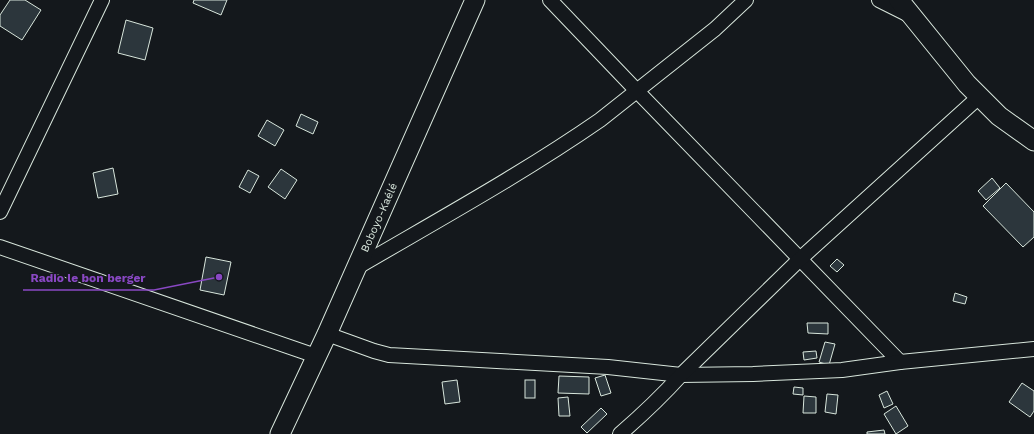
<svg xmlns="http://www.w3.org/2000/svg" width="1034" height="434" viewBox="0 0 1034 434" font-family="'Work Sans',sans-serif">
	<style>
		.building { fill: #2c363c; stroke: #d8e6dc }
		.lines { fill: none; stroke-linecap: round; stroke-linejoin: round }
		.street-casing { stroke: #d8e6dc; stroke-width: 16 }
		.secondary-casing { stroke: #d8e6dc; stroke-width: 21 }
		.street { stroke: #14181c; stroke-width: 14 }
		.secondary { stroke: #14181c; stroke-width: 19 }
		.labels { text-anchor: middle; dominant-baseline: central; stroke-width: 3; stroke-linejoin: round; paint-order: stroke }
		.street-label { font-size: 11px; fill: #d8e6dc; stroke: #14181c }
		.leader { fill: none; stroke: #8948c3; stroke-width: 1.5 }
		.callout-dot { fill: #8948c3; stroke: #14181c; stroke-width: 1.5 }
		.callout-label { font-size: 12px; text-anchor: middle; font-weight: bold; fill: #8948c3; stroke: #14181c; stroke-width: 3; stroke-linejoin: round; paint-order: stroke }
	</style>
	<rect width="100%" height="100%" fill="#14181c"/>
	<g class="building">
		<polygon points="10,0 25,0 41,10 22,40 0,26 0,15"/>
		<polygon points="194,0 227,0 221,15 193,3"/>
		<polygon points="126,20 153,28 145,60 118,53"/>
		<polygon points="301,114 318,122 313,134 296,126"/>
		<polygon points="267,120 284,130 275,146 258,136"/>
		<polygon points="113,168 118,194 98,198 93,173"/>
		<polygon points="281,169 297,180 285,199 268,187"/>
		<polygon points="248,170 259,176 250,193 239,187"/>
		<polygon points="992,178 1000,188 986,200 978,191"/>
		<polygon points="1006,183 1034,212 1034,237 1023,247 983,206"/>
		<polygon points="206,257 231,262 224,295 200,290"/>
		<polygon points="837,259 844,265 837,272 830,266"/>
		<polygon points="955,293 967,297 965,304 953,301"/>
		<polygon points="807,323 828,323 828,334 808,333"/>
		<polygon points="825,342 835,344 829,365 819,362"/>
		<polygon points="816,351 817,358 804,360 803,352"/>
		<polygon points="605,375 611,393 601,396 595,378"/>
		<polygon points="559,376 589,377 589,394 558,393"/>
		<polygon points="457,380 460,402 445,404 442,382"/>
		<rect x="525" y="380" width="10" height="18"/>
		<polygon points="1022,383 1034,391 1034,411 1030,417 1009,402"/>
		<polygon points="794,387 803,388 803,395 793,394"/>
		<polygon points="887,391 893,404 884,408 879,395"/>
		<polygon points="827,394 838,395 836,414 825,412"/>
		<polygon points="804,396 816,397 816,413 803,413"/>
		<polygon points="568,397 570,416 559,416 558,398"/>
		<polygon points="896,406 908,426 896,434 884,414"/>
		<polygon points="601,408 607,414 587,433 581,427"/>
		<polygon points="884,430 885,434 867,434 867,432"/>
	</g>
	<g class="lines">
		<g class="street-casing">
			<g id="street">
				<polyline points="550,0 637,91 900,362"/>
				<polyline points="879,0 909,15"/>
				<polyline points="0,212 102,0"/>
				<polyline points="0,247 316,356"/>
				<path d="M356,268C438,220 522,174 600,120L715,29L746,0"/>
				<polyline points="327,334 374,351 389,355 608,367 681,375 753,374 842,370 900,362 1034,349"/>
				<path d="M620,434C642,415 662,396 681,375L800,259L980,96"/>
			</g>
		</g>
		<g class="secondary-casing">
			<g id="secondary">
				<polyline points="899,0 967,84 999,116 1034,141"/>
				<path id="s1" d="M280,434L327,334L475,0"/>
			</g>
		</g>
		<use href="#street" class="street"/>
		<use href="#secondary" class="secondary"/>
	</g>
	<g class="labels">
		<g class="street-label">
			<text stroke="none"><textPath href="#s1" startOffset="238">Boboyo-Kaélé</textPath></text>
		</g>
	</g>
	<path class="leader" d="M219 277L154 290H23"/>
	<circle class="callout-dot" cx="219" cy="277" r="4"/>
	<g class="callout-label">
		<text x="88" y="282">Radio le bon berger</text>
	</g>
</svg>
